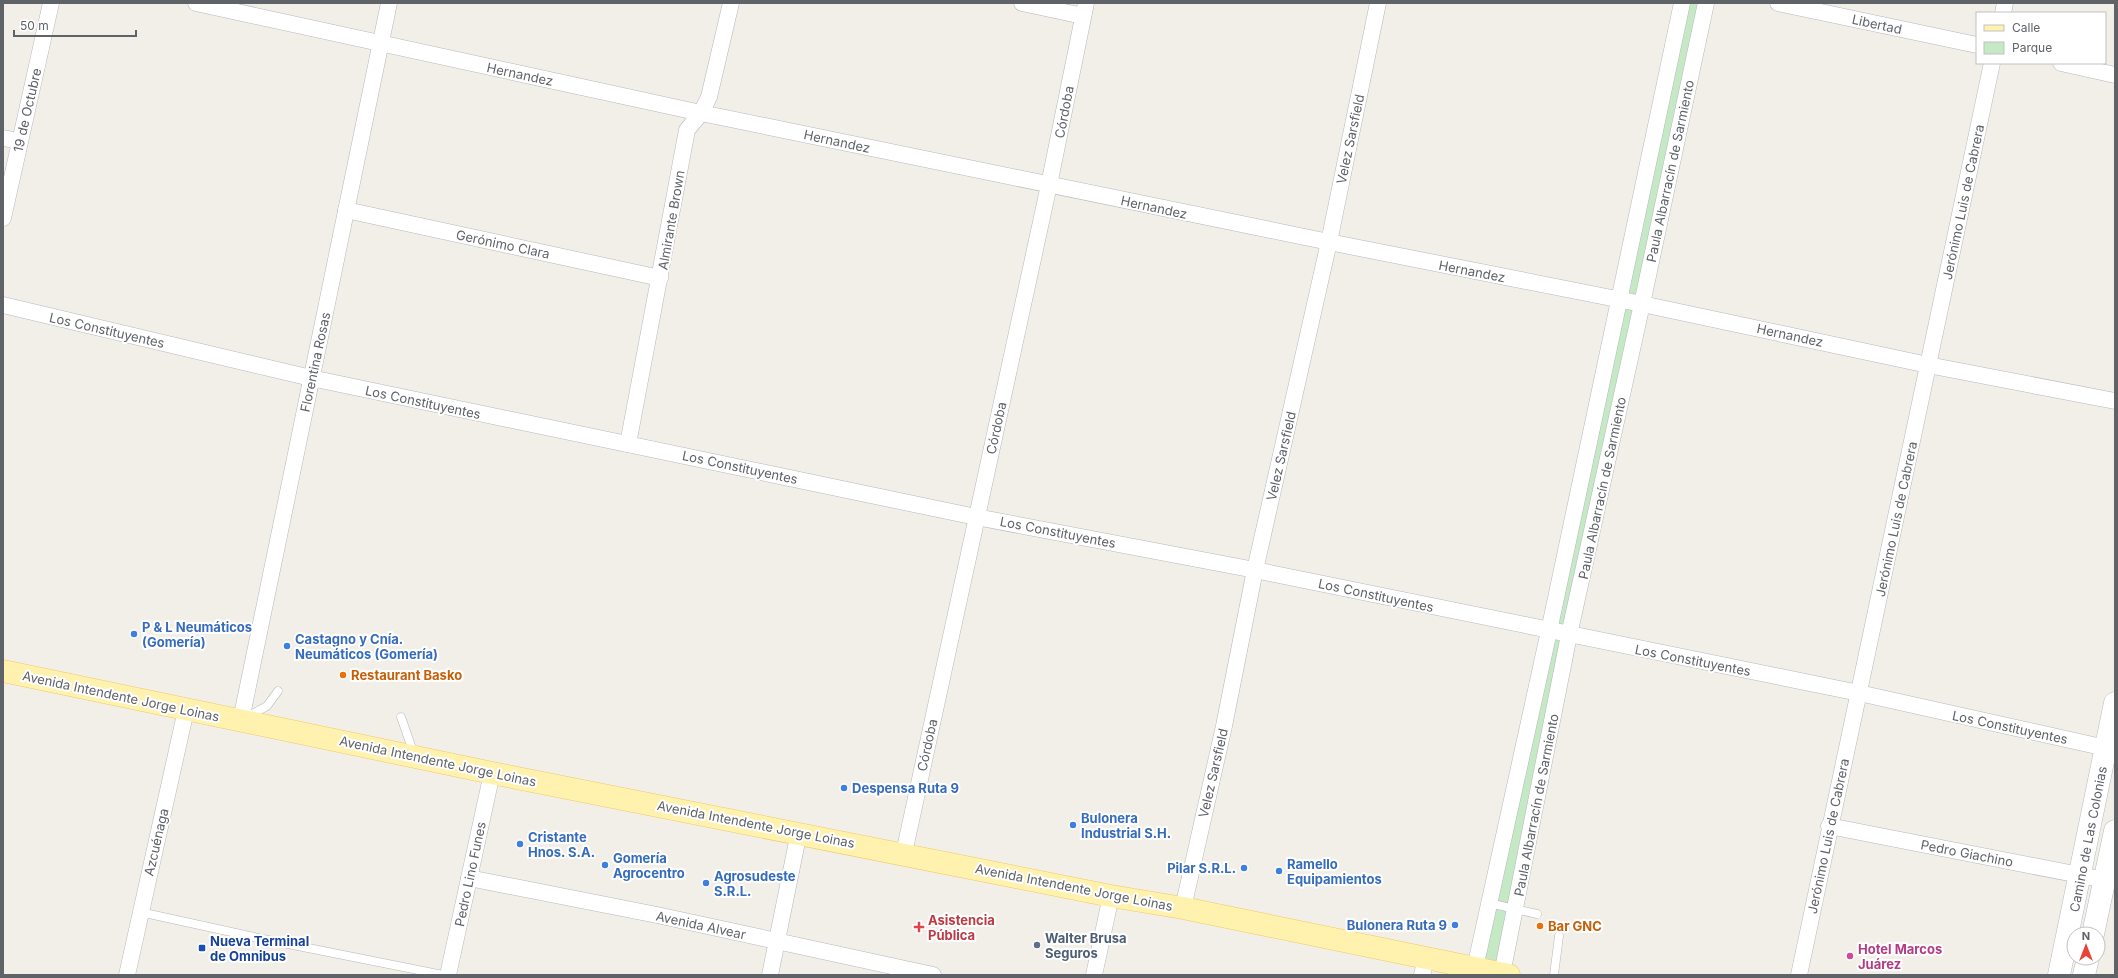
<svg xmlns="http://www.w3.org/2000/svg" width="2118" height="978" viewBox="0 0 2118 978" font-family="Inter,sans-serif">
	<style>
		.green { fill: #c5e8c5 }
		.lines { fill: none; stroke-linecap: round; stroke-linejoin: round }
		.lane-casing { stroke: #b5b8bc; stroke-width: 9 }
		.street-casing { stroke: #b5b8bc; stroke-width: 17 }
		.secondary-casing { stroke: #b6babf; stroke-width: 23 }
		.primary-casing { stroke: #f2c960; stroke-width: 23 }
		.lane { stroke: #fff; stroke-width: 8 }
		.street { stroke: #fff; stroke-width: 16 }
		.secondary { stroke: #fff; stroke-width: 22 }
		.primary { stroke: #fff2af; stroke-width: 22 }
		.shop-dot { fill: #3f7fe0; stroke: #fff; stroke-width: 1.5 }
		.food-dot { fill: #e8710a; stroke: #fff; stroke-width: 1.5 }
		.health-dot { fill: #e0444e; stroke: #fff; stroke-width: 1.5 }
		.service-dot { fill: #5c6f8a; stroke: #fff; stroke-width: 1.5 }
		.transit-dot { fill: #1a4fb4; stroke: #fff; stroke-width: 1.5 }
		.hotel-dot { fill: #d1479c; stroke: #fff; stroke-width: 1.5 }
		.labels { text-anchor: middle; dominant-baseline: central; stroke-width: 4; stroke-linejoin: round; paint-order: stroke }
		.street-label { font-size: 13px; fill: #5f6368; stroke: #fff }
		.shop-label { font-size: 13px; font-weight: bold; fill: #366cbe; stroke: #fff; text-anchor: start }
		.food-label { font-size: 13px; font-weight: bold; fill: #c56008; stroke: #fff; text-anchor: start }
		.health-label { font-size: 13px; font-weight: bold; fill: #be3a42; stroke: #fff; text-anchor: start }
		.service-label { font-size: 13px; font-weight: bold; fill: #4e5e75; stroke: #fff; text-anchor: start }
		.transit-label { font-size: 13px; font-weight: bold; fill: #164399; stroke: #fff; text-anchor: start }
		.hotel-label { font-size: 13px; font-weight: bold; fill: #b23c85; stroke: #fff; text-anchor: start }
	</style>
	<rect width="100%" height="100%" fill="#f1efe8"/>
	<polygon class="green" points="1682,3 1706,3 1502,974 1475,968"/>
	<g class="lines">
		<g class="lane-casing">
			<g id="lane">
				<polyline points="247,717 267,706 278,691"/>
				<polyline points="401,717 414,754"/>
				<polyline points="1489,903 1537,914"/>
				<polyline points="140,912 263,939 443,975"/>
				<polyline points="1554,975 1559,936"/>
			</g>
		</g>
		<g class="street-casing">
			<g id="street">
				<polyline points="196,3 701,113 1329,242 1642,304 1928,365 2115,401"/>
				<polyline points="1022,3 1083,16"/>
				<polyline points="1778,3 1977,45"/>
				<polyline points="2003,13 2005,3"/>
				<polyline points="2061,63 2115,75"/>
				<polyline points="3,138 19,141"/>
				<polyline points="346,210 660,278"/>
				<polyline points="3,218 51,3"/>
				<polyline points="3,305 311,378 976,517 1255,570 1859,693 2115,750"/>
				<polyline points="628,444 687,130 701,113 709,97 731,3"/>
				<polyline points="241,720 389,3"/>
				<polyline points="1829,826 2105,880"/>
				<polyline points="904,853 1049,185 1086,3"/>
				<polyline points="469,878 657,915 933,975"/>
				<polyline points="1183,908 1224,726 1255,570 1329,242 1378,3"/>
				<polyline points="1475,968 1549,631 1682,3"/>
				<polyline points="1502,974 1569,635 1642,304 1706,3"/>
				<polyline points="127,975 186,710"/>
				<polyline points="448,975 492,773"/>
				<polyline points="770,975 799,832"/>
				<polyline points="1094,975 1111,896"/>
				<polyline points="1422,975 1426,959"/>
				<polyline points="1799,975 1992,63"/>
			</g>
		</g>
		<g class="secondary-casing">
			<g id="secondary">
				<polyline points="2093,934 2115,831"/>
				<polyline points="2059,975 2115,703"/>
				<polyline points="2084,975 2088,958"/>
			</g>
		</g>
		<g class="primary-casing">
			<polyline id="primary" points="3,671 492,773 1111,896 1183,908 1509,975"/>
		</g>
		<use href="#lane" class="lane"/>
		<use href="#street" class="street"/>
		<use href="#secondary" class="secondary"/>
		<use href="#primary" class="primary"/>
	</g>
	<g class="shop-dot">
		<circle cx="134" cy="634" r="4"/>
		<circle cx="287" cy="646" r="4"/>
		<circle cx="844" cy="788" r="4"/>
		<circle cx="1073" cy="825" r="4"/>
		<circle cx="520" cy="844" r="4"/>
		<circle cx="605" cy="865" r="4"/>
		<circle cx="1244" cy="868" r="4"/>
		<circle cx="1279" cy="871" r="4"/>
		<circle cx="706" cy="883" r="4"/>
		<circle cx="1455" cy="925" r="4"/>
	</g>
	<g class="food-dot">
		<circle cx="343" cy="675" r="4"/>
		<circle cx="1540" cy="926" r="4"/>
	</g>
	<path class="health-dot" d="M917 921h4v4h4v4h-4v4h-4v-4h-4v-4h4z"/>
	<circle class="service-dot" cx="1037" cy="945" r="4"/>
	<rect class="transit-dot" x="198" y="944" width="8" height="8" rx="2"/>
	<circle class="hotel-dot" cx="1850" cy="956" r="4"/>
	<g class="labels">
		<g class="street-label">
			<text transform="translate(1877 24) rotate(12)">Libertad</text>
			<text transform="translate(520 74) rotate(12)">Hernandez</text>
			<text transform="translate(27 110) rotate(-77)">19 de Octubre</text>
			<text transform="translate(1064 112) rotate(-79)">Córdoba</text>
			<text transform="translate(1350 139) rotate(-78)">Velez Sarsfield</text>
			<text transform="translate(837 141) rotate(12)">Hernandez</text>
			<text transform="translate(1670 171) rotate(-78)">Paula Albarracín de Sarmiento</text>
			<text transform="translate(1963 202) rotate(-78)">Jerónimo Luis de Cabrera</text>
			<text transform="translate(1154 207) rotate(12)">Hernandez</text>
			<text transform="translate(671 220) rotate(-80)">Almirante Brown</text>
			<text transform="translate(503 244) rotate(12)">Gerónimo Clara</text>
			<text transform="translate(1472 271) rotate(11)">Hernandez</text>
			<text transform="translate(107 330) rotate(13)">Los Constituyentes</text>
			<text transform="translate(1790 335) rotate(12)">Hernandez</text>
			<text transform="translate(315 362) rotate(-78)">Florentina Rosas</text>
			<text transform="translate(423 402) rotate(12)">Los Constituyentes</text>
			<text transform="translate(996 428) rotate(-78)">Córdoba</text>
			<text transform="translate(1281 456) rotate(-77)">Velez Sarsfield</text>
			<text transform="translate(740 467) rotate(12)">Los Constituyentes</text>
			<text transform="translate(1602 488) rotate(-78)">Paula Albarracín de Sarmiento</text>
			<text transform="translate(1896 519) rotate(-78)">Jerónimo Luis de Cabrera</text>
			<text transform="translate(1058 532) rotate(11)">Los Constituyentes</text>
			<text transform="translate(1376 595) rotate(12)">Los Constituyentes</text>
			<text transform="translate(1693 660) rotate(11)">Los Constituyentes</text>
			<text transform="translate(121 696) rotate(12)">Avenida Intendente Jorge Loinas</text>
			<text transform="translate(2010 727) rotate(12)">Los Constituyentes</text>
			<text transform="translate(927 745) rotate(-78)">Córdoba</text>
			<text transform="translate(438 761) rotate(12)">Avenida Intendente Jorge Loinas</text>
			<text transform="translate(1213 773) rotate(-77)">Velez Sarsfield</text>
			<text transform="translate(1536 805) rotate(-79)">Paula Albarracín de Sarmiento</text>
			<text transform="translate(756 824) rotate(11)">Avenida Intendente Jorge Loinas</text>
			<text transform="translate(1828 836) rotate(-78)">Jerónimo Luis de Cabrera</text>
			<text transform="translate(2088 839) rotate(-79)">Camino de Las Colonias</text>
			<text transform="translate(156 842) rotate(-77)">Azcuénaga</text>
			<text transform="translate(1967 853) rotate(11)">Pedro Giachino</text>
			<text transform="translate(470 874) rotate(-78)">Pedro Lino Funes</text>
			<text transform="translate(1074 887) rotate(11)">Avenida Intendente Jorge Loinas</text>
			<text transform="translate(701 925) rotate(12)">Avenida Alvear</text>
		</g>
		<g class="shop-label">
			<text x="142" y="627">P &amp; L Neumáticos<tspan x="142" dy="15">(Gomería)</tspan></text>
			<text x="295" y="639">Castagno y Cnía.<tspan x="295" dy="15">Neumáticos (Gomería)</tspan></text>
			<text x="852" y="788">Despensa Ruta 9</text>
			<text x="1081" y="818">Bulonera<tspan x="1081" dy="15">Industrial S.H.</tspan></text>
			<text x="528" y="837">Cristante<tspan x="528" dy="15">Hnos. S.A.</tspan></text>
			<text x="613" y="858">Gomería<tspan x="613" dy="15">Agrocentro</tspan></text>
			<text x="1287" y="864">Ramello<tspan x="1287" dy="15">Equipamientos</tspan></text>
			<text x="1236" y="868" text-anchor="end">Pilar S.R.L.</text>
			<text x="714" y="876">Agrosudeste<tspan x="714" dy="15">S.R.L.</tspan></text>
			<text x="1447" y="925" text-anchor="end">Bulonera Ruta 9</text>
		</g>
		<g class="food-label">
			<text x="351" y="675">Restaurant Basko</text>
			<text x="1548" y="926">Bar GNC</text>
		</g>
		<g class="health-label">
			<text x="928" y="920">Asistencia<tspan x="928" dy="15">Pública</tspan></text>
		</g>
		<g class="service-label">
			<text x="1045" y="938">Walter Brusa<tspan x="1045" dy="15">Seguros</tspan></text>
		</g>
		<g class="transit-label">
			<text x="210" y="941">Nueva Terminal<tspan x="210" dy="15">de Omnibus</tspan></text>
		</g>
		<g class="hotel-label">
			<text x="1858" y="949">Hotel Marcos<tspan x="1858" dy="15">Juárez</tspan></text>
		</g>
	</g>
	<rect width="2118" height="978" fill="none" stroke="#5f6368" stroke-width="8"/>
	<rect x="1976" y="12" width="130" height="52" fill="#ffffff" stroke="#bfc1c3"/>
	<rect x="1984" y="25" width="20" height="6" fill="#fff2af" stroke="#bfc1c3"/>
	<text x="2012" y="32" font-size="12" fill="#5f6368">Calle</text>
	<rect x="1984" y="42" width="20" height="12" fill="#c5e8c5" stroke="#bfc1c3"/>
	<text x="2012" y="52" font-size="12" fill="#5f6368">Parque</text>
	<g transform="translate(2086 946)"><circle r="19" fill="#ffffff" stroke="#bfc1c3"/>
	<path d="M0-3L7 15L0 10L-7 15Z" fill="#ea4335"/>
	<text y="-6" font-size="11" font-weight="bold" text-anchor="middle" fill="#5f6368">N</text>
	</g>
	<path d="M14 30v6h122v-6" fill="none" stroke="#5f6368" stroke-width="2"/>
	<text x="20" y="30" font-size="12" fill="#5f6368" stroke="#ffffff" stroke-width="3" paint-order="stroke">50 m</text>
</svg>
